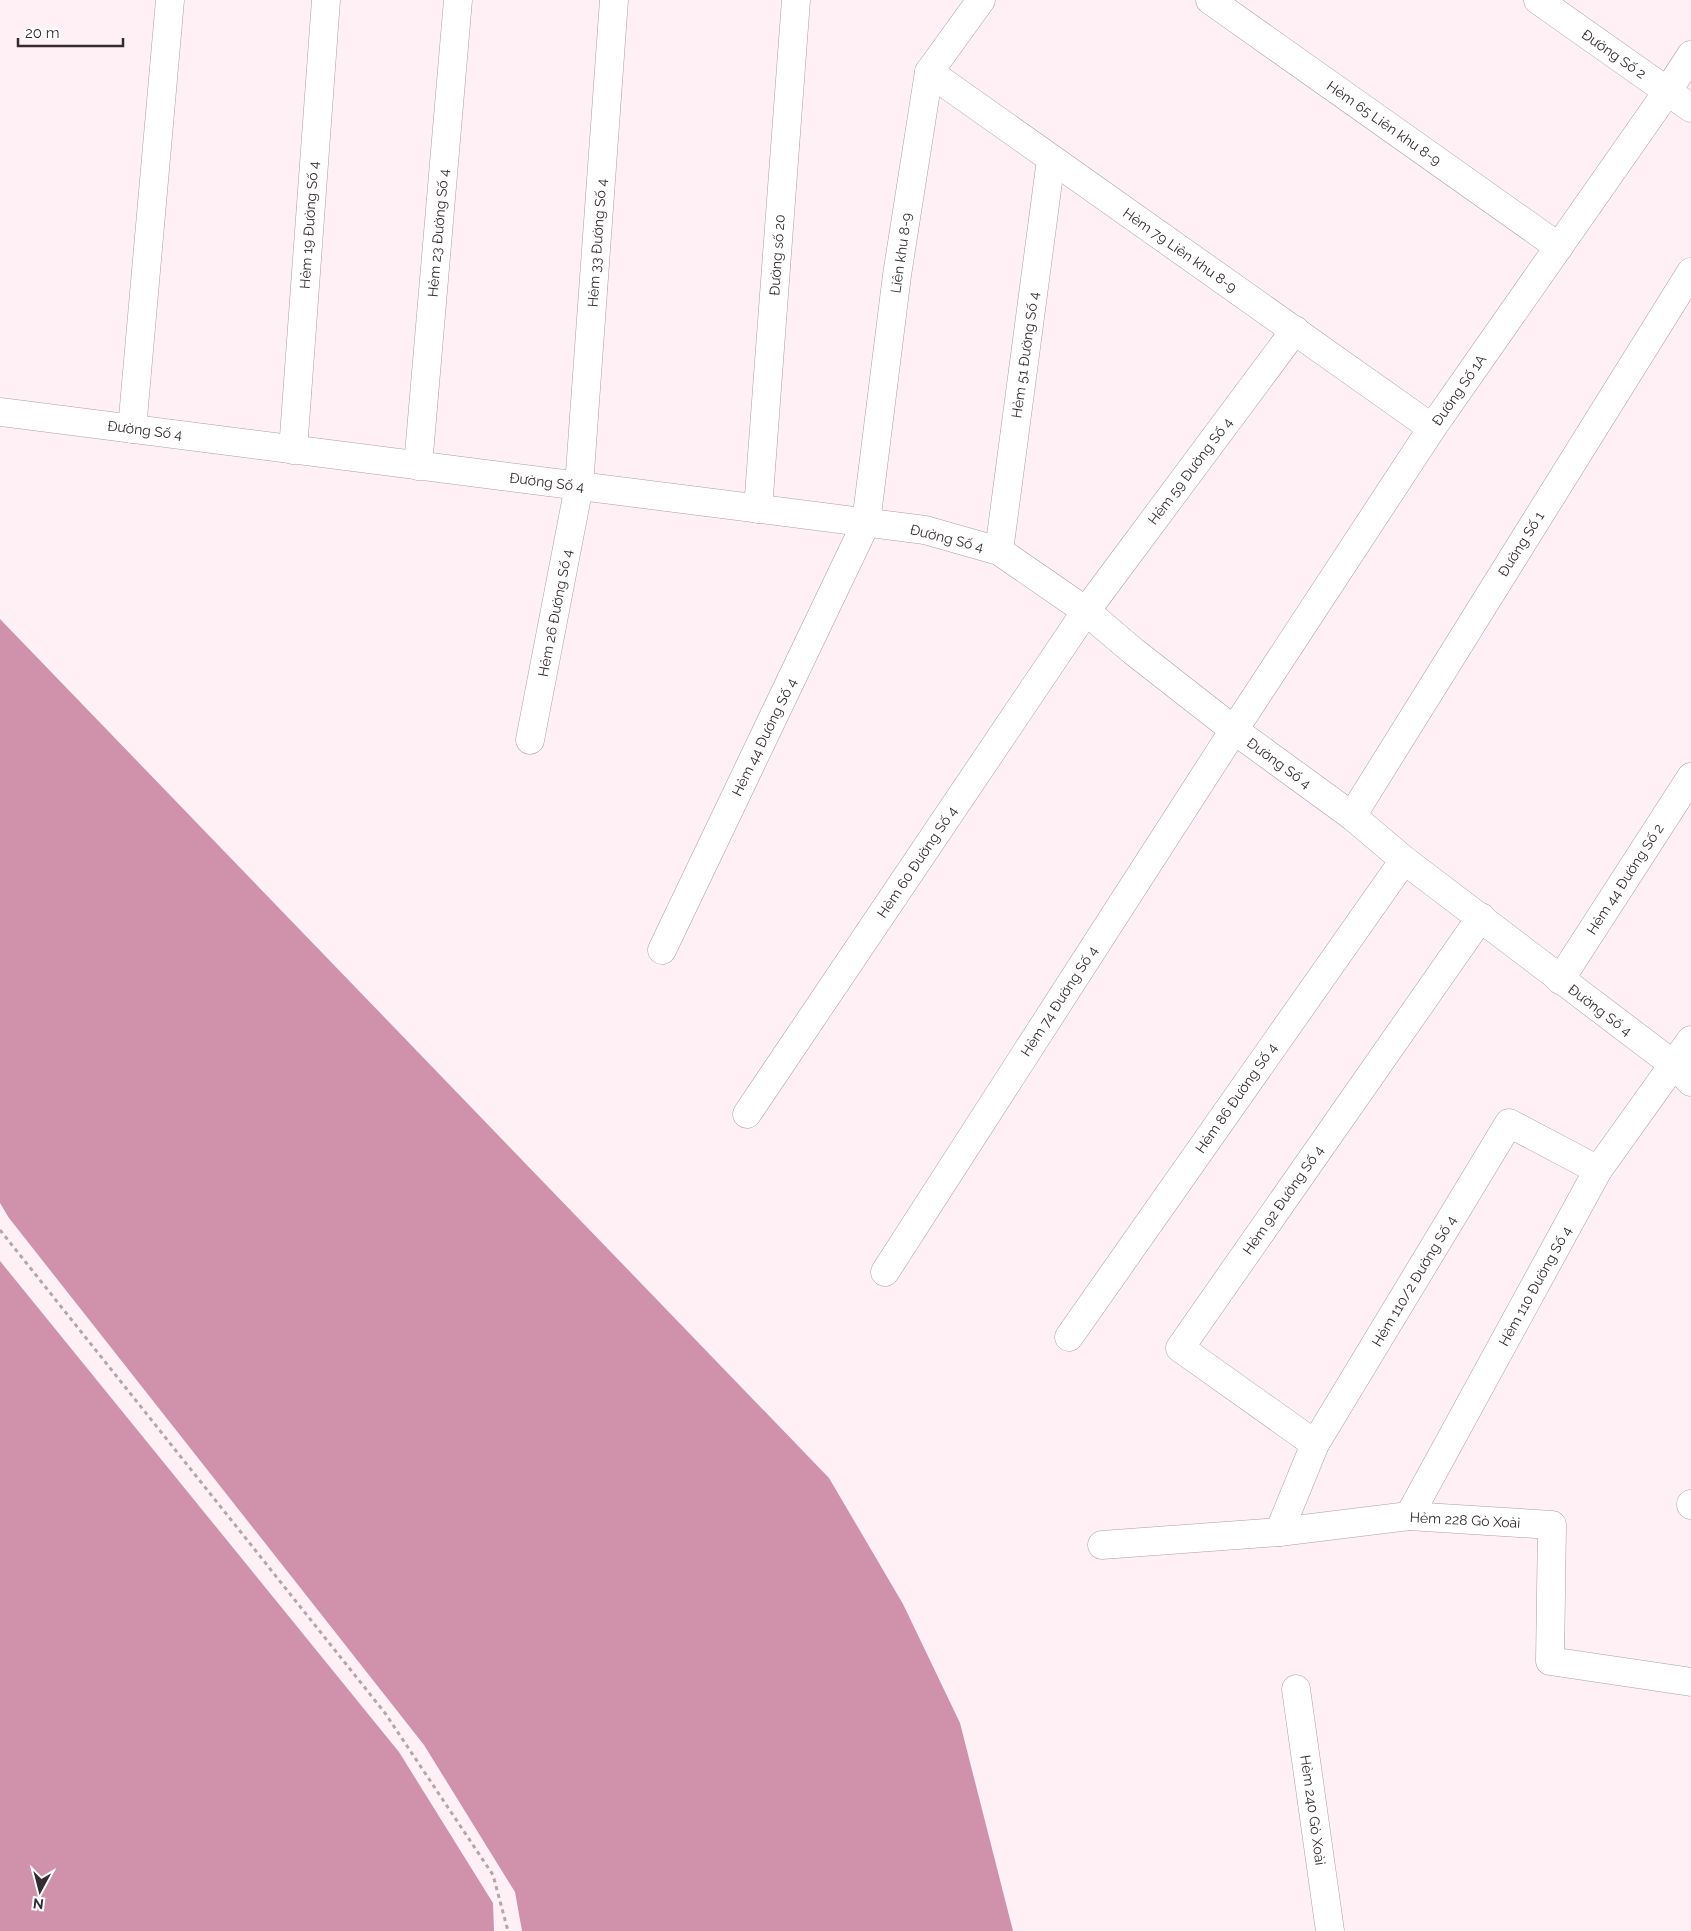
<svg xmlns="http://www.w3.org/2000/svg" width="1691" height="1931" viewBox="0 0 1691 1931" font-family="Raleway,sans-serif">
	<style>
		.water { fill: #cf92aa }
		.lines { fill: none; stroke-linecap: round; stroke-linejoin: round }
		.minor-casing { stroke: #b09ca3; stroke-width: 29 }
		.path { stroke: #b3a7ab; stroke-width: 3; stroke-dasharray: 4 4; stroke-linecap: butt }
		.minor { stroke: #fff; stroke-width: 28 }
		.labels { text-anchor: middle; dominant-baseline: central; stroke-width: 5; stroke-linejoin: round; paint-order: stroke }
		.street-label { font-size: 14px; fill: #342c2f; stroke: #fff }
	</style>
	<rect width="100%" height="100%" fill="#fef0f5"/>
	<g class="water">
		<polygon points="0,619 829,1478 903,1604 960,1723 1013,1931 522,1931 515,1892 424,1745 9,1218 0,1203"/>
		<polygon points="0,1261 399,1752 493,1903 494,1931 0,1931"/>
	</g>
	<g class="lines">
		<g class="minor-casing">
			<g id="minor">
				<polyline points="1210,0 1559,247"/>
				<polyline points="1538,0 1691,108"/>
				<polyline points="929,72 1432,428"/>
				<polyline points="0,412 925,530 999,551 1086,611 1133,651 1234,730 1352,816 1404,860 1674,1065 1691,1082"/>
				<polyline points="132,429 170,0"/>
				<polyline points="293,450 326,0"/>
				<polyline points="418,466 458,0"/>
				<polyline points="758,509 796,0"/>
				<polyline points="999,551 1051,159"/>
				<polyline points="530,740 579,486 614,0"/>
				<polyline points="1352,816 1691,272"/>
				<polyline points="662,950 866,523 897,275 929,72 981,0"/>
				<polyline points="1560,980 1691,777"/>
				<polyline points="747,1114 1086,611 1295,330"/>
				<polyline points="885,1272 1234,730 1432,428 1667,92 1691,55"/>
				<polyline points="1069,1337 1404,860"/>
				<polyline points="1315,1444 1180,1348 1481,917"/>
				<polyline points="1691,1505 1691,1504"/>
				<polyline points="1409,1516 1598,1170 1691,1040"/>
				<polyline points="1279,1532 1315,1444 1509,1123 1598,1170"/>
				<polyline points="1102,1545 1279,1532 1409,1516 1552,1525 1550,1661 1691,1682"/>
				<polyline points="1296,1689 1330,1931"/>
			</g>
		</g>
		<polyline class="path" points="0,1230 385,1713 493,1875 508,1931"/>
		<use href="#minor" class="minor"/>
	</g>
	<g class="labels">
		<g class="street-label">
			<text transform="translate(1614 54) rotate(35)">Đường Số 2</text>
			<text transform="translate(1384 123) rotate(35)">Hẻm 65 Liên khu 8-9</text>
			<text transform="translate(309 225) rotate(-86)">Hẻm 19 Đường Số 4</text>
			<text transform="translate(438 233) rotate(-85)">Hẻm 23 Đường Số 4</text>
			<text transform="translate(597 243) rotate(-86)">Hẻm 33 Đường Số 4</text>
			<text transform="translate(1180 250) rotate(35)">Hẻm 79 Liên khu 8-9</text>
			<text transform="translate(901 253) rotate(-82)">Liên khu 8-9</text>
			<text transform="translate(777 255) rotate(-86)">Đường số 20</text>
			<text transform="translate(1025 355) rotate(-82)">Hẻm 51 Đường Số 4</text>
			<text transform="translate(1459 390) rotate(-55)">Đường Số 1A</text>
			<text transform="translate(145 430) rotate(7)">Đường Số 4</text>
			<text transform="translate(1190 471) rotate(-53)">Hẻm 59 Đường Số 4</text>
			<text transform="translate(547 482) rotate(7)">Đường Số 4</text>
			<text transform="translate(947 538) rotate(14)">Đường Số 4</text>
			<text transform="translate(1521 544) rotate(-58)">Đường Số 1</text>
			<text transform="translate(555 613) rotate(-79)">Hẻm 26 Đường Số 4</text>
			<text transform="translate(764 737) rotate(-64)">Hẻm 44 Đường Số 4</text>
			<text transform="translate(1279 763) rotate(36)">Đường Số 4</text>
			<text transform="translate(917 862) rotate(-56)">Hẻm 60 Đường Số 4</text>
			<text transform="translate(1625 879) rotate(-57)">Hẻm 44 Đường Số 2</text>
			<text transform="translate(1059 1001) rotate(-57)">Hẻm 74 Đường Số 4</text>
			<text transform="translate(1600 1010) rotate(37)">Đường Số 4</text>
			<text transform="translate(1236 1098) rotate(-55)">Hẻm 86 Đường Số 4</text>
			<text transform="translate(1283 1200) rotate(-55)">Hẻm 92 Đường Số 4</text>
			<text transform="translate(1414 1281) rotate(-59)">Hẻm 110/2 Đường Số 4</text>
			<text transform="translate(1535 1286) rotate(-61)">Hẻm 110 Đường Số 4</text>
			<text transform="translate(1465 1520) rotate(3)">Hẻm 228 Gò Xoài</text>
			<text transform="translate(1313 1810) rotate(82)">Hẻm 240 Gò Xoài</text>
		</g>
	</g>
	<g transform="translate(40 1891) rotate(187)" stroke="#ffffff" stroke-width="4" paint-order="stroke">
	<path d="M0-4L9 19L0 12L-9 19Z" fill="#342c2f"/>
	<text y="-8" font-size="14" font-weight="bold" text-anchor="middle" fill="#342c2f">N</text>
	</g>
	<path d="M18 38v8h105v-8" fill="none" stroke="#342c2f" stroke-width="2.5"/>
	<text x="25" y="38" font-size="15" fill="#342c2f" stroke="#ffffff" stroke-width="4" paint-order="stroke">20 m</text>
</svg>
